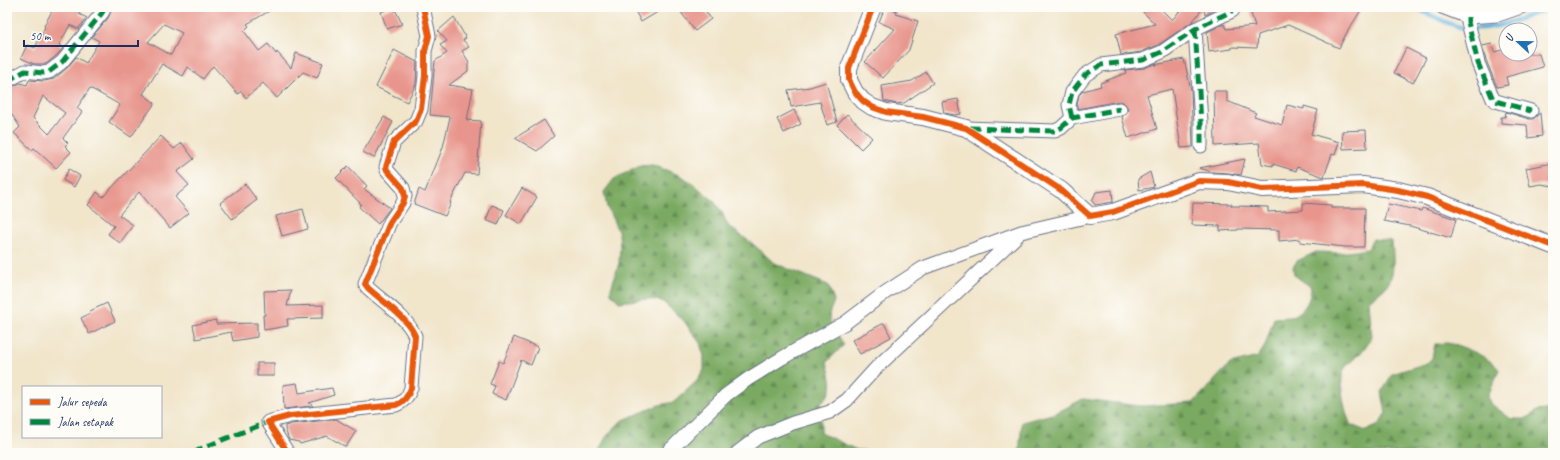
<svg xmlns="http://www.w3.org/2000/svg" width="1560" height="460" viewBox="0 0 1560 460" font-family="Caveat,sans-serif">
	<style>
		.forest { fill: url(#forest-firs); stroke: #4a6c60 }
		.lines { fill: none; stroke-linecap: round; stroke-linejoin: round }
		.stream { stroke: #65b4df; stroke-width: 4.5 }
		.building { fill: #e8968d; fill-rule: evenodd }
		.minor-casing { stroke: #666f84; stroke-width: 15 }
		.tertiary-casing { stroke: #666f84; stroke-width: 18 }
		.minor { stroke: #fff; stroke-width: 13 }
		.tertiary { stroke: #fff; stroke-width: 16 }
		.quiet { stroke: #00873e; stroke-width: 5; stroke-dasharray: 10 5; stroke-linecap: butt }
		.cycleway-casing { stroke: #fdfcf7; stroke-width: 8 }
		.cycleway { stroke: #e8590c; stroke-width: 6 }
	</style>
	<defs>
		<pattern id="forest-firs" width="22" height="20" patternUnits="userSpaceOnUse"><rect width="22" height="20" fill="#7aaa62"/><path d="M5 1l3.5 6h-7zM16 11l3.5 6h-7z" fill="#638b54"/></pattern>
	</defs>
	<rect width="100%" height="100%" fill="#fdfcf7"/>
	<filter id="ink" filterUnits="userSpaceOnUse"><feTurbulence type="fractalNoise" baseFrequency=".025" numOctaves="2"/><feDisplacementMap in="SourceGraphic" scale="8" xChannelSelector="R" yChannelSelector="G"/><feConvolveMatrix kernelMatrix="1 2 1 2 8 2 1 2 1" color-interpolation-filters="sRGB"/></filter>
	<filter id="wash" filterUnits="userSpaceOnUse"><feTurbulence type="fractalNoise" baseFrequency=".012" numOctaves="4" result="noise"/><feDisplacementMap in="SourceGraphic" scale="16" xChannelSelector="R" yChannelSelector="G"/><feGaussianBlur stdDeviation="0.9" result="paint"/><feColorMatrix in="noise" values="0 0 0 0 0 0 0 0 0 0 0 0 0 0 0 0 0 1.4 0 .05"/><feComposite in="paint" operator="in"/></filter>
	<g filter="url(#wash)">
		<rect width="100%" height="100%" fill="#f1e5ca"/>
		<g class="forest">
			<path d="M653,165L679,175L691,182L713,200L722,212L728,226L753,244L774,263L828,285L834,301L829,314L830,321L844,345L827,362C831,379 837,390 821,402V433L857,450L905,453H598L606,437L621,421L659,405L674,402L697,381L704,370V356L700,343L684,321L662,301L647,299L619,302L610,292L619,263L620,247L619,233L607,207L604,192L614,179L640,166Z"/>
			<path d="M1373,239L1392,241C1393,256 1396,274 1386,287C1381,292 1375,296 1369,301L1372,337C1368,343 1364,349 1359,355C1355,359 1348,363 1345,368C1337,379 1345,414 1351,425L1366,431L1379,425L1386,413L1382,392L1392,374L1427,363L1432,358L1435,344C1439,344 1444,343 1447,343C1461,345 1492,358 1499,370L1488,396L1490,403L1511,419H1525L1537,411L1553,409V453H1019L1022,422L1056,413L1083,399L1141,406L1193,403L1230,364L1258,357L1265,346L1274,318C1280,317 1288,318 1293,316C1305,311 1311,299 1311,287L1294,275L1293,267L1297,261L1316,252L1340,253L1368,249Z"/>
		</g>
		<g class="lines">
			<path class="stream" d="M1414,7C1427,13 1446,24 1460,27C1491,34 1524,17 1553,7"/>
		</g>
		<g id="blocks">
			<g class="building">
				<polygon points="54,7 83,7 79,14 87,18 78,29 70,25 59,45 63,48 56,56 46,64 34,64 21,58 27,45 35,48 45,27 44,26"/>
				<path d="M113,7H276L247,24L249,26L244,31L259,51L268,44L276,54L277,52L291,68L296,53L323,63L317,78L303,72L277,98L263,83L246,98L241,91L238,94L213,66L203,79L188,67L183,76L162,64L143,94L155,103L131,137L109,122L120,105L90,88L77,108L82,112L63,138L68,143L65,146L71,152L56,168L34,148L32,150L14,133L20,127L12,115L7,113L8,89L20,83L27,85L29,80L44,81L54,79L67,68L76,57L86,63L99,41L92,37L108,18ZM164,24L182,33L171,55L148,42ZM43,96L65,113L49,134L33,118Z"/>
				<polygon points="394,7 402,24 387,29 381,12"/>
				<polygon points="633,7 666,7 641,22"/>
				<polygon points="677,7 703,7 711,19 695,31"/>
				<polygon points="885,7 897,11 896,14 918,21 909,50 883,78 865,62 895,29 879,22"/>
				<polygon points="1138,7 1159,7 1172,20 1183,7 1204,7 1192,22 1158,45 1141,52 1121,55 1116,34 1155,24"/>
				<polygon points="1204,7 1216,7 1217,9 1205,15"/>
				<polygon points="1249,7 1363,7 1346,34 1339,48 1288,25 1258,35 1257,48 1232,47 1232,49 1209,52 1207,32 1224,24 1226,29 1255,26"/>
				<polygon points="454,17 466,38 463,40 469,47 462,51 469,62 468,65 468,71 449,85 473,89 467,120 481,121 477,174 465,173 450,202 451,203 445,216 414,204 419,189 425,192 434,170 443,147 450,117 430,115 435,61 447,53 440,45 447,41 438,31"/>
				<polygon points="1492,44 1494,52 1506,49 1506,54 1539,54 1543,67 1506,77 1508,85 1497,87 1486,60 1482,46"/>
				<polygon points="1406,48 1426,58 1413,83 1394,73"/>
				<polygon points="394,50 417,62 416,84 407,102 376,87"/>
				<polygon points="1184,59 1191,90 1193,147 1181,148 1172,89 1147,95 1157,129 1128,138 1122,117 1127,112 1128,108 1123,102 1119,101 1078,109 1077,105 1079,95 1083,91 1101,86 1100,83 1126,73 1125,70 1144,68 1157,63 1155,65"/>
				<polygon points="926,72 933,83 904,103 897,104 884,101 882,86 912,81"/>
				<polygon points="826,82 837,122 827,125 820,102 791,107 788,90 810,87"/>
				<polygon points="1214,91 1227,91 1227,101 1256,113 1254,116 1282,125 1287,105 1304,109 1304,106 1318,110 1311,134 1339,142 1335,155 1332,154 1324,177 1297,167 1296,171 1273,164 1273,166 1262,164 1259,143 1215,146"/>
				<polygon points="958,99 961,114 955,115 944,113 942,102"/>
				<polygon points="794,110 801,124 784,133 777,119"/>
				<polygon points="1506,112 1529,119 1533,119 1540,113 1542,136 1528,138 1527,125 1501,123 1501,117 1505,117"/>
				<polygon points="847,114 872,138 861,149 837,125"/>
				<polygon points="384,117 393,122 374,158 363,152"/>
				<polygon points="544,120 554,136 537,151 515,138"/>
				<polygon points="1366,130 1367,148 1343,149 1342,131"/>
				<polygon points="161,136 174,149 182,143 194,159 177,172 189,185 175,197 189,213 170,228 139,192 119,215 133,225 120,243 108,234 114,226 88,205 97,192 103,197"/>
				<polygon points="1245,159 1241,175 1228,173 1212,172 1199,168"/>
				<polygon points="1553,163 1553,186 1541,184 1530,186 1526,168"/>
				<polygon points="348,166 367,186 364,189 390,208 378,224 359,207 361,204 336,178"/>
				<polygon points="69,169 80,176 74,187 63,180"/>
				<polygon points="1150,172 1154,187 1139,190 1138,179"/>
				<polygon points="245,184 257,200 232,219 220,203"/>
				<polygon points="522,188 537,197 521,224 506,215"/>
				<polygon points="1112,190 1113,202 1095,205 1092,201 1096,192"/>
				<polygon points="1193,203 1232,204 1231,206 1237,206 1268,207 1268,212 1303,210 1303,203 1331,205 1331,208 1365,208 1364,247 1345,247 1300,242 1300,239 1279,241 1279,230 1238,229 1238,230 1220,231 1220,226 1192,225"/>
				<polygon points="1388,204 1421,211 1422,208 1456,219 1451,238 1410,226 1384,221"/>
				<polygon points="492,205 504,210 498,225 486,220"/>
				<polygon points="303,209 308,229 282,236 276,216"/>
				<polygon points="291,290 287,306 323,305 323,318 287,319 288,326 264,330 263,315 265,315 264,291"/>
				<polygon points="107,303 115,321 89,334 81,318 91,313 90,311"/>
				<polygon points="216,320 216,324 257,323 257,337 233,341 231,332 196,339 193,325"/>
				<polygon points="884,323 891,337 860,354 852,340"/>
				<polygon points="514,337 538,347 531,365 521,360 506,400 492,394 495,386 490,384 499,361 503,363"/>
				<rect x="257" y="363" width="17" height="13"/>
				<polygon points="297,383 299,393 332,388 334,395 309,403 313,406 284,409 283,385"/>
				<polygon points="336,419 356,431 346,447 327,436 300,444 299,442 289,440 285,429 285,426 291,424"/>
			</g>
		</g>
	</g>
	<g filter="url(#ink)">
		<use href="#blocks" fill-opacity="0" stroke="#666f84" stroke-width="1"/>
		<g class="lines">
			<g class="minor-casing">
				<g id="minor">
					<polyline points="1442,7 1468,17 1498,15 1521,7"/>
					<polyline points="1468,17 1468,22 1478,63 1493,99 1496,101 1531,111"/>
					<polyline points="1195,29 1201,122 1201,146"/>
					<polyline points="7,81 25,71 43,73 49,72 62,62 102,13 105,7"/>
					<polyline points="1072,118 1069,105 1072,92 1085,75 1101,65 1143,60 1162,52 1195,29 1232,11 1235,7"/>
					<polyline points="966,128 1055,131 1061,128 1072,118 1120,109"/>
					<path d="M288,453L268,422L290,416L396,405C404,402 408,397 411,388L415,336C407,317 383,302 368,288L365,284L390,222L403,203L405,196L403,188L387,170L386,167L394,142L416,121L421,109L425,76V51L429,36L423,7"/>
					<polyline points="667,453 726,395 748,379 782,358 845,323 886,292 923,268 1021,232 1090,216"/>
					<polyline points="737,453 758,437 793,423 830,412 847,400 877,367 1017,236"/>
				</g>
			</g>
			<g class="tertiary-casing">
				<polyline id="tertiary" points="873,7 849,68 849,80 855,92 863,101 872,107 886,112 923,117 966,128 1061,190 1090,216 1113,212 1199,181 1228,182 1262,189 1363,185 1398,190 1427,197 1553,246"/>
			</g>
			<use href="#minor" class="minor"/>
			<use href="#tertiary" class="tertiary"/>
			<g class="quiet">
				<polyline points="1468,17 1468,22 1478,63 1493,99 1496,101 1531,111"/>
				<polyline points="1195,29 1201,122 1201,146"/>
				<polyline points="7,81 25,71 43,73 49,72 62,62 102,13 105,7"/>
				<polyline points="1072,118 1069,105 1072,92 1085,75 1101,65 1143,60 1162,52 1195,29 1232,11 1235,7"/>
				<polyline points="970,128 1055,131 1061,128 1072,118 1120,109"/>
				<polyline points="194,453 202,448 268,422"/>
			</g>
			<g class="cycleway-casing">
				<g id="cycleway">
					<polyline points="873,7 849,68 849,80 855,92 863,101 872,107 886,112 923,117 966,128 1061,190 1090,216 1113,212 1199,181 1228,182 1262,189 1363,185 1398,190 1427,197 1553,246"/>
					<path d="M288,453L268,422L290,416L396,405C404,402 408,397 411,388L415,336C407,317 383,302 368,288L365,284L390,222L403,203L405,196L403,188L387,170L386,167L394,142L416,121L421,109L425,76V51L429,36L423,7"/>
				</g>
			</g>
			<use href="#cycleway" class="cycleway"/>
		</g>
	</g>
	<rect width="1560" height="460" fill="none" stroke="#fdfcf7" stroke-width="24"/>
	<rect x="22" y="386" width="140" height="52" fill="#fdfcf7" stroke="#a3aaba"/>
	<rect x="30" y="399" width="20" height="6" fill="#e8590c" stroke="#a3aaba"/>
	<text x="58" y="406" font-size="12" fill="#1b2f5e">Jalur sepeda</text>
	<rect x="30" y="419" width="20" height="6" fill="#00873e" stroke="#a3aaba"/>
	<text x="58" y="426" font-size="12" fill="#1b2f5e">Jalan setapak</text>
	<g transform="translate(1518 42) rotate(292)"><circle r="19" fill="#fdfcf7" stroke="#a3aaba"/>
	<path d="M0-3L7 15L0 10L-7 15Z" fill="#1f6fb2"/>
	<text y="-6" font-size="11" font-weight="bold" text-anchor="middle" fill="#1b2f5e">U</text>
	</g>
	<path d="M24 40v6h114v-6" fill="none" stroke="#1b2f5e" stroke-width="2"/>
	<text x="30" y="40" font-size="12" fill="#1b2f5e" stroke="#fdfcf7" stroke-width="3" paint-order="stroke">50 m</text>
</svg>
